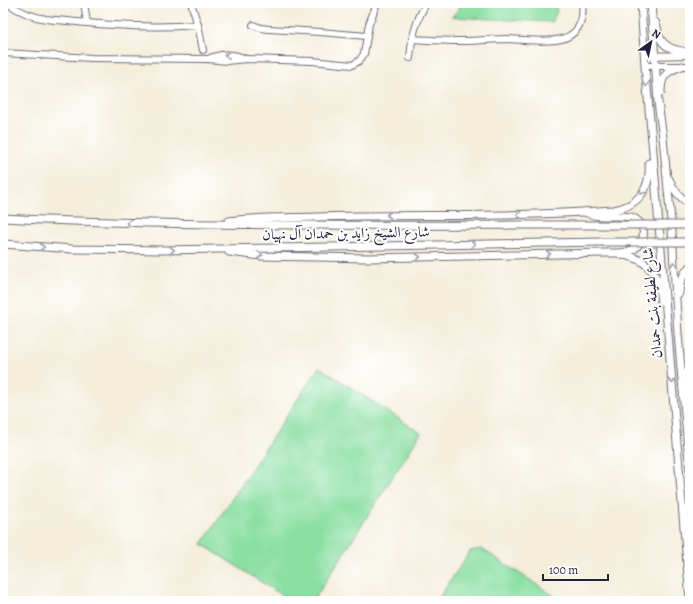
<svg xmlns="http://www.w3.org/2000/svg" width="693" height="604" viewBox="0 0 693 604" font-family="Alegreya,Amiri,serif">
	<style>
		.green { fill: #8adfa2; stroke: #56806e }
		.lines { fill: none; stroke-linecap: round; stroke-linejoin: round }
		.minor-casing { stroke: #6c6973; stroke-width: 8 }
		.major-casing { stroke: #6c6973; stroke-width: 9 }
		.minor { stroke: #fff; stroke-width: 6 }
		.major { stroke: #fff; stroke-width: 7 }
		.major-bridge-casing { stroke: #6c6973; stroke-width: 9; stroke-linecap: butt }
		.major-bridge { stroke: #fff; stroke-width: 7 }
		.oneway { stroke: #9c9ca7 }
		.labels { text-anchor: middle; dominant-baseline: central; stroke-width: 4; stroke-linejoin: round; paint-order: stroke }
		.street-label { font-size: 15px; fill: #22223b; stroke: #fff }
	</style>
	<rect width="100%" height="100%" fill="#fff"/>
	<filter id="ink" filterUnits="userSpaceOnUse"><feTurbulence type="fractalNoise" baseFrequency=".025" numOctaves="2"/><feDisplacementMap in="SourceGraphic" scale="8" xChannelSelector="R" yChannelSelector="G"/><feConvolveMatrix kernelMatrix="1 2 1 2 8 2 1 2 1" color-interpolation-filters="sRGB"/></filter>
	<filter id="wash" filterUnits="userSpaceOnUse"><feTurbulence type="fractalNoise" baseFrequency=".012" numOctaves="4" result="noise"/><feDisplacementMap in="SourceGraphic" scale="16" xChannelSelector="R" yChannelSelector="G"/><feGaussianBlur stdDeviation="0.9" result="paint"/><feColorMatrix in="noise" values="0 0 0 0 0 0 0 0 0 0 0 0 0 0 0 0 0 1.4 0 .05"/><feComposite in="paint" operator="in"/></filter>
	<g filter="url(#wash)">
		<rect width="100%" height="100%" fill="#f4eedb"/>
		<g class="green">
			<polygon points="463,3 555,3 557,11 552,22 452,17"/>
			<polygon points="319,367 421,433 313,601 291,601 202,544"/>
			<polygon points="482,549 562,601 437,601 470,551"/>
		</g>
	</g>
	<g filter="url(#ink)">
		<g class="lines">
			<g class="minor-casing">
				<g id="minor">
					<path d="M7,3C19,11 31,17 46,19C69,21 92,24 114,25C142,27 170,27 198,25"/>
					<polyline points="84,3 87,23"/>
					<polyline points="191,3 198,25 203,50"/>
					<polyline points="3,10 8,4"/>
					<polyline points="253,25 261,28 269,29 320,32 367,36"/>
					<path d="M412,39C429,40 446,41 464,41C478,41 492,39 507,39C521,40 553,43 565,38C580,32 584,18 582,3"/>
					<polyline points="3,53 92,58 208,59 227,61 246,59 312,61 352,65 359,61 364,54 369,24 377,3"/>
					<polyline points="644,56 690,55"/>
					<path d="M410,58C411,38 416,21 426,3"/>
					<path d="M208,59C221,53 233,53 246,59"/>
					<polyline points="645,66 690,66"/>
				</g>
			</g>
			<g class="major-casing">
				<g id="major">
					<polyline points="641,3 645,66 652,141 690,600"/>
					<polyline points="651,3 658,102 663,138 672,231 678,334 690,471"/>
					<path d="M654,21C658,24 657,28 658,33C662,48 676,51 690,52"/>
					<path d="M661,92C661,75 667,71 682,66"/>
					<path d="M669,179C673,190 680,198 690,204"/>
					<path d="M3,218C74,222 144,223 215,224C342,226 469,225 597,225"/>
					<path d="M229,221C258,217 287,218 316,217C415,214 515,218 613,210C639,206 651,188 649,163"/>
					<polyline points="3,244 73,249 163,250 601,242"/>
					<path d="M229,252L261,256L368,258L605,253C616,253 632,255 639,244C643,240 644,235 643,230C639,211 617,217 603,216C597,216 591,215 585,212"/>
					<path d="M621,255C638,256 653,266 658,283C660,289 660,296 661,302"/>
					<path d="M679,293C679,283 683,274 690,266"/>
				</g>
			</g>
			<use href="#minor" class="minor"/>
			<use href="#major" class="major"/>
			<g class="major-bridge-casing">
				<g id="major-bridge">
					<polyline points="597,225 690,225"/>
					<polyline points="601,242 690,242"/>
				</g>
			</g>
			<use href="#major-bridge" class="major-bridge"/>
		</g>
		<defs><path id="oneway-chevron" d="M-2-3.5L2.5 0L-2 3.5" fill="none" stroke-width="1.6" stroke-linecap="round" stroke-linejoin="round"/></defs>
		<g class="oneway">
			<use href="#oneway-chevron" transform="translate(227 55) rotate(-179)"/>
			<use href="#oneway-chevron" transform="translate(646 84) rotate(85)"/>
			<use href="#oneway-chevron" transform="translate(642 192) rotate(124)"/>
			<use href="#oneway-chevron" transform="translate(389 215) rotate(180)"/>
			<use href="#oneway-chevron" transform="translate(519 215) rotate(178)"/>
			<use href="#oneway-chevron" transform="translate(129 223) rotate(-179)"/>
			<use href="#oneway-chevron" transform="translate(473 244) rotate(-1)"/>
			<use href="#oneway-chevron" transform="translate(42 247) rotate(4)"/>
			<use href="#oneway-chevron" transform="translate(172 250) rotate(-1)"/>
			<use href="#oneway-chevron" transform="translate(548 254) rotate(-1)"/>
			<use href="#oneway-chevron" transform="translate(260 255) rotate(2)"/>
			<use href="#oneway-chevron" transform="translate(418 257) rotate(-1)"/>
			<use href="#oneway-chevron" transform="translate(674 264) rotate(-93)"/>
			<use href="#oneway-chevron" transform="translate(672 381) rotate(85)"/>
		</g>
	</g>
	<g class="labels">
		<g class="street-label">
			<text transform="translate(346 233) rotate(-1)">شارع الشيخ زايد بن حمدان آل نهيان</text>
			<text transform="translate(652 303) rotate(-95)">شارع لطيفة بنت حمدان</text>
		</g>
	</g>
	<rect width="693" height="604" fill="none" stroke="#fff" stroke-width="16"/>
	<g transform="translate(651 42) rotate(33)" stroke="#ffffff" stroke-width="3" paint-order="stroke">
	<path d="M0-3L7 15L0 10L-7 15Z" fill="#22223b"/>
	<text y="-6" font-size="11" font-weight="bold" text-anchor="middle" fill="#22223b">N</text>
	</g>
	<path d="M543 574v6h65v-6" fill="none" stroke="#22223b" stroke-width="2"/>
	<text x="549" y="574" font-size="12" fill="#22223b" stroke="#ffffff" stroke-width="3" paint-order="stroke">100 m</text>
</svg>
